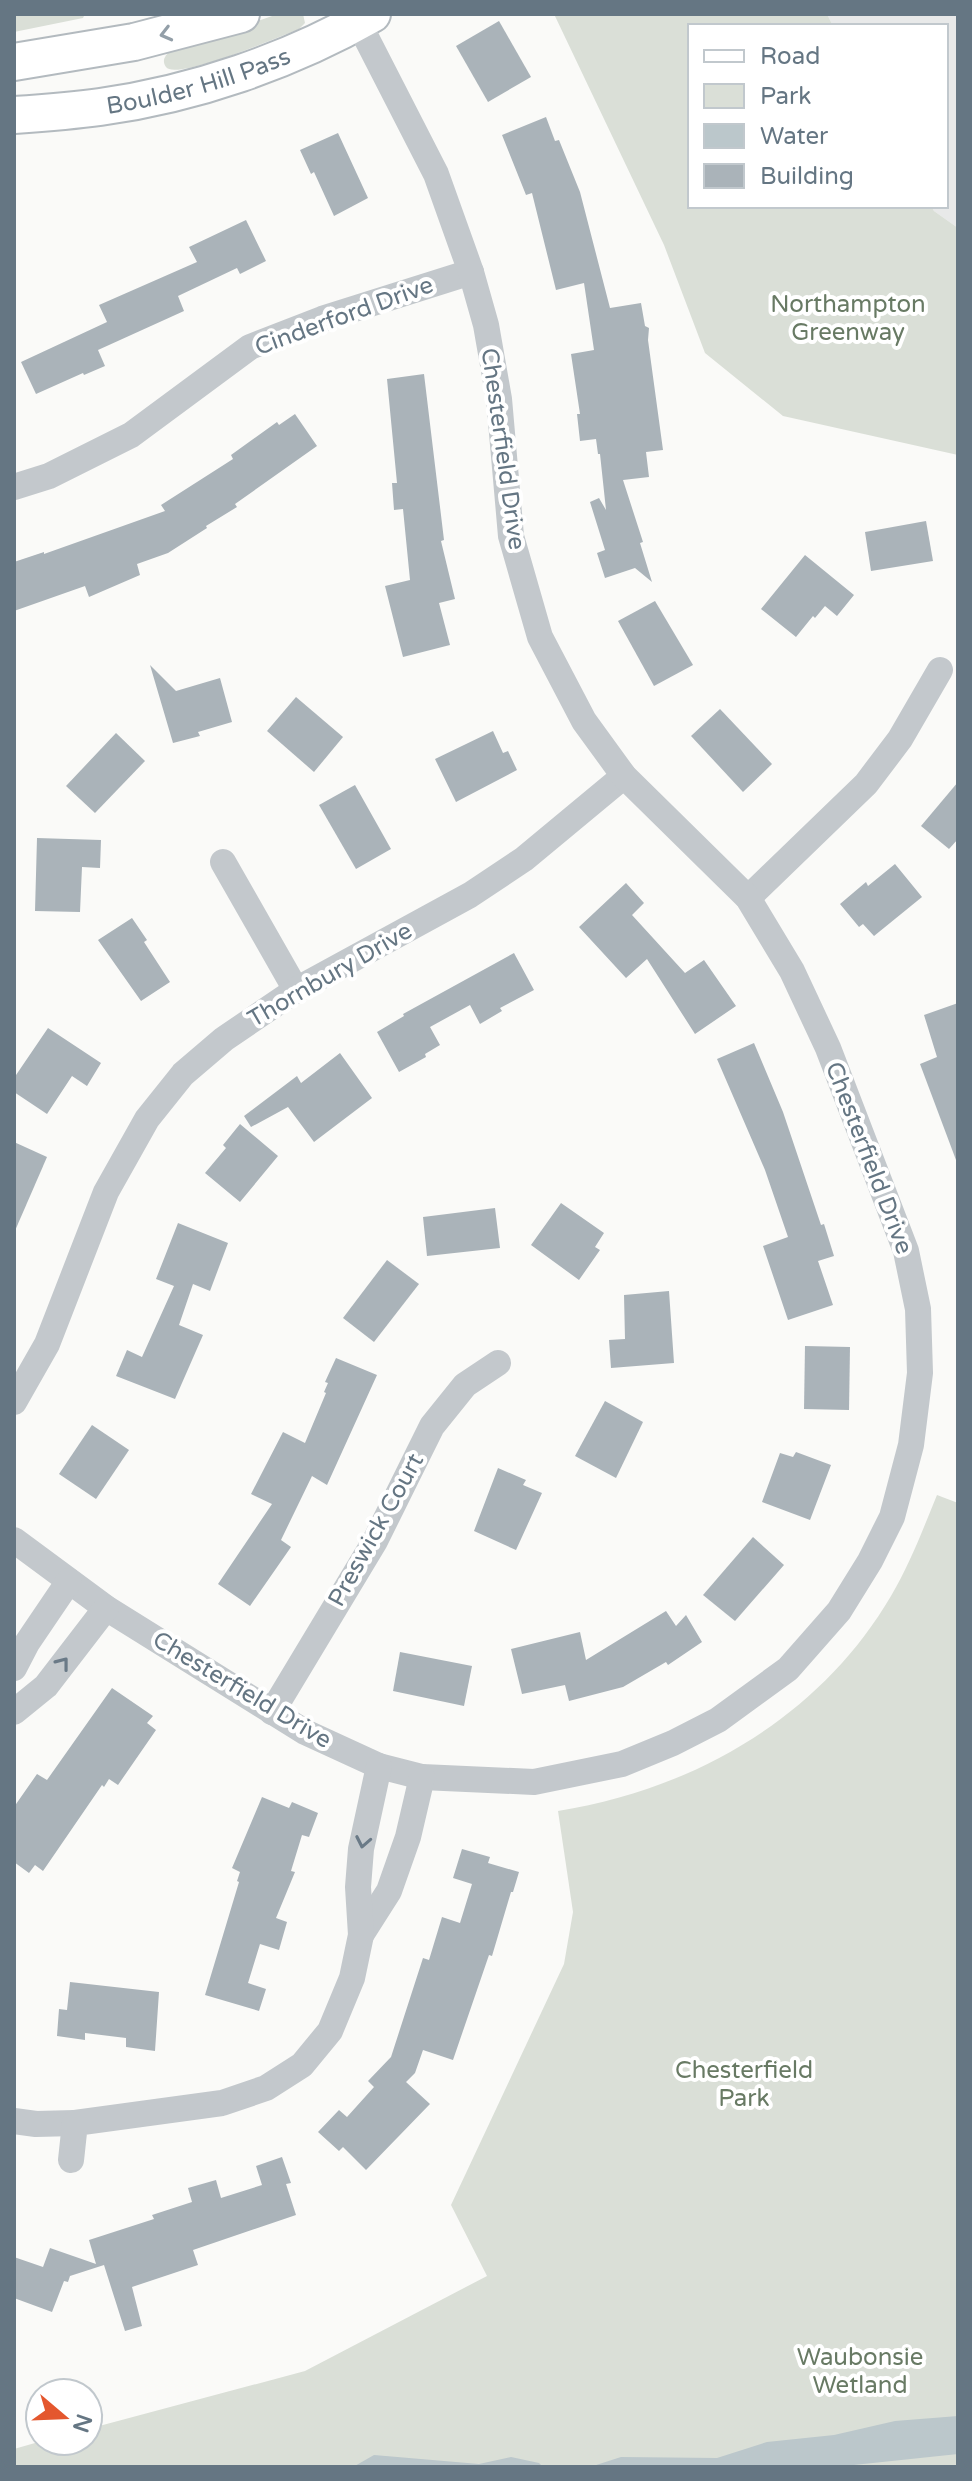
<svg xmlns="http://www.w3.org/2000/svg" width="972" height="2481" viewBox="0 0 972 2481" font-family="'Varela Round',sans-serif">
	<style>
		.built { fill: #e8e9e9 }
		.green { fill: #dadfd7 }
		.water { fill: #bbc7cb }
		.building { fill: #aab3b9 }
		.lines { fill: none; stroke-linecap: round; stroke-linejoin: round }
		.secondary-casing { stroke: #b3babf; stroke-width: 40 }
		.street { stroke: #c3c8cc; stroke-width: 26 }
		.secondary { stroke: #fff; stroke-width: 36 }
		.oneway { stroke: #939fa8 }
		.oneway2 { stroke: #6a7a87 }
		.labels { text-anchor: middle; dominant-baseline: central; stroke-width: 8; stroke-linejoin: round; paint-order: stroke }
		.street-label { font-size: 24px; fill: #657683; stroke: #fff }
		.park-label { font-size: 24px; fill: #687a64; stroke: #fff }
	</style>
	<rect width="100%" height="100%" fill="#fafaf8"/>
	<polygon class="built" points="827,14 958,14 958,228 934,211 931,206 946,206 946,26 833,26"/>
	<g class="green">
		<polygon points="14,14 85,14 83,18 14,32"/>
		<path d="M278,14H303L305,23L299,29C281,36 176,81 166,67C161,60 166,55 170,51Z"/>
		<polygon points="554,14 827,14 833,26 690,26 690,206 931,206 934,211 958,228 958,455 783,416 705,353 664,245"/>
		<path d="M937,1495L958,1503V2467H14V2449L42,2441H88V2429L305,2371L487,2276L451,2205L564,1964L573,1912L558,1811C695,1789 820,1717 891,1596C910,1564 923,1529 937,1495Z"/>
	</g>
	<g class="water">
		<polygon points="958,2416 958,2454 835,2467 590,2467 621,2457 717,2458 767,2442 834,2435 895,2421"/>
		<polygon points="374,2455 479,2464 511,2457 539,2463 543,2467 353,2467"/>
	</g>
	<g class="building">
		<polygon points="499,21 531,77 488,102 456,46"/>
		<polygon points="546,117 555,141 559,140 580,192 610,308 641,303 645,326 649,328 648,340 663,450 646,452 649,477 623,480 643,542 640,543 652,582 635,568 605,578 597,553 605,550 590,502 599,498 606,510 600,454 598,454 596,439 580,441 577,414 580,414 571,354 594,350 584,283 556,290 532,193 526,195 502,135"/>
		<polygon points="338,133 368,198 334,216 314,172 311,174 300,150"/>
		<polygon points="246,220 266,261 240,274 237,268 178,296 184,311 98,350 105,366 84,375 83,373 36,394 21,362 107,322 99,305 197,262 189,247"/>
		<polygon points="424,374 444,540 441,541 455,599 439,603 450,645 403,657 385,586 410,580 403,509 394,510 392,483 397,483 387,379"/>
		<polygon points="295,414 317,446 235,504 237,507 206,526 207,528 168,553 137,564 140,575 89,597 85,586 14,611 14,562 44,552 44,554 165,511 161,505 233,459 231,455 277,422 279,425"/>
		<polygon points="926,521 933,561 871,571 865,532"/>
		<polygon points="805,555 854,595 837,616 825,606 815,618 813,616 796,637 761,609"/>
		<polygon points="655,601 693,665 654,686 618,621"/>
		<polygon points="150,665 176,691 220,678 232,722 198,732 200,736 173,743"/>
		<polygon points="296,697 343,737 314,772 267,731"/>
		<polygon points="720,709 772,764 743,792 691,736"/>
		<polygon points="493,731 503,753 508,751 517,770 456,802 435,759"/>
		<polygon points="116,733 145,761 95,813 66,786"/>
		<polygon points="958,782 958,839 949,849 921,826"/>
		<polygon points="355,785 391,849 356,869 319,805"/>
		<polygon points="37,838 101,840 100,868 82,867 80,912 35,911"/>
		<polygon points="895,864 922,897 874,936 863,924 859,927 840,904 866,882 868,886"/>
		<polygon points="626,883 644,903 632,915 685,973 704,960 736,1006 695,1034 647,959 626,978 579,927"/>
		<polygon points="132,918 147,940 144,942 170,982 141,1001 98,940"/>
		<polygon points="514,953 534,990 500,1008 502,1011 480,1024 470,1005 430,1027 440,1045 425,1054 426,1057 399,1072 377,1032 404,1016 403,1014"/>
		<polygon points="958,1003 958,1159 956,1160 920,1064 937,1057 924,1015"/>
		<polygon points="48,1028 101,1063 87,1086 72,1076 47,1114 14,1092 14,1078"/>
		<polygon points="754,1043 783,1112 821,1225 824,1224 834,1256 818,1261 833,1305 788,1320 763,1246 788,1237 765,1170 717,1059"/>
		<polygon points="340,1053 372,1098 314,1142 288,1107 251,1127 244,1116 297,1076 301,1083"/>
		<polygon points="240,1124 278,1156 240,1202 205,1173 226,1148 223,1145"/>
		<polygon points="14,1142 47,1157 14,1233"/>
		<polygon points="561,1203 604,1233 595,1247 600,1250 579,1280 531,1245"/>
		<polygon points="495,1208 500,1248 427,1256 423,1217"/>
		<polygon points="178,1223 228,1243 210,1291 193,1284 179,1325 203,1335 175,1399 116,1376 127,1350 142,1357 174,1286 156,1279"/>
		<polygon points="387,1260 419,1284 374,1342 343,1318"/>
		<polygon points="669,1291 674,1363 611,1368 609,1340 625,1339 624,1295"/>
		<polygon points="805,1346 850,1347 849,1410 804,1409"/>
		<polygon points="336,1358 377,1375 327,1485 312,1476 281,1540 291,1547 250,1606 218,1584 272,1504 251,1494 283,1432 305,1443 326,1393 324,1392 328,1383 325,1382"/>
		<polygon points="605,1401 643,1422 616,1478 575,1456"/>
		<polygon points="92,1425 129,1450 96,1499 59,1474"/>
		<polygon points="796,1452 831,1465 810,1520 762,1502 780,1453 793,1457"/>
		<polygon points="498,1468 526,1480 523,1485 542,1493 516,1550 474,1531"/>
		<polygon points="753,1537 784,1565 735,1621 703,1595"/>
		<polygon points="666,1611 676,1626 686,1615 702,1642 668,1665 666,1662 623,1687 569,1701 565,1685 522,1694 511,1649 580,1632 586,1660"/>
		<polygon points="400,1652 472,1666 464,1706 393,1691"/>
		<polygon points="112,1688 153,1716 147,1723 156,1730 118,1785 109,1779 104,1787 102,1785 43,1871 35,1865 29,1873 14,1862 14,1807 37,1774 47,1780"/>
		<polygon points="262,1797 289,1808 292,1802 318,1813 309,1837 302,1835 291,1871 295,1872 276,1918 287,1922 279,1950 260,1944 248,1983 266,1989 259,2011 205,1995 239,1882 237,1881 240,1872 232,1868"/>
		<polygon points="462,1849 490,1857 488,1863 519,1872 513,1892 511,1892 492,1956 489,1955 453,2060 423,2050 415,2073 406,2082 430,2104 366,2170 343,2147 339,2151 318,2132 339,2110 347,2117 374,2087 368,2081 391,2057 423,1958 429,1960 442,1917 460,1923 472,1884 453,1878"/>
		<polygon points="70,1982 159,1992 155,2051 126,2047 126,2038 85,2033 85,2040 57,2036 59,2009 67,2010"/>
		<polygon points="282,2157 291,2183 286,2184 296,2215 193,2250 198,2265 132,2287 142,2326 125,2331 104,2265 70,2276 68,2282 64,2281 52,2312 14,2298 14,2257 43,2267 50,2248 96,2264 89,2240 154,2219 152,2215 192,2202 188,2188 216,2180 221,2198 262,2185 256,2166"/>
	</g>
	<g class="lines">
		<g class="secondary-casing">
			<g id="secondary">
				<polyline points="14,62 134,42 241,14"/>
				<path id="s1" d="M14,115C43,113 71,111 100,107C194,94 290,61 372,14"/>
			</g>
		</g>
		<g class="street">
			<polyline points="14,487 49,476 131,435 250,347 322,319 471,272"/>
			<polyline points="223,862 296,990"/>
			<polyline points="748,898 866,784 900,739 940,670"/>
			<polyline points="14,1402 47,1344 106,1192 147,1119 183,1074 224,1039 296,990 470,895 524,859 624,776"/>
			<polyline points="14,1540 106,1608 305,1732 379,1766 422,1777 534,1782 622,1764 673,1743 718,1720 788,1669 839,1611 870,1561 892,1517 911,1445 920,1373 918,1309 906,1251 828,1048 792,971 748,898 624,776 584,721 540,637 511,536 499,399 486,325 471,272 436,174 354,14"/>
			<polyline points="14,1668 27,1643 69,1581"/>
			<polyline points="14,1712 46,1686 106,1608"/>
			<polyline points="272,1712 375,1541 432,1426 465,1385 498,1363"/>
			<polyline points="361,1935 389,1891 408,1837 422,1777"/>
			<polyline points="14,2121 36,2124 75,2123"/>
			<polyline points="71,2160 75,2123 222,2103 266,2088 302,2065 330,2031 352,1978 361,1935 358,1887 361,1849 379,1766"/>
		</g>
		<use href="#secondary" class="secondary"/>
	</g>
	<defs><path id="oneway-chevron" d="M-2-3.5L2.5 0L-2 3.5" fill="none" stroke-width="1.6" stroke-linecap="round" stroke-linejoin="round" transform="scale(2)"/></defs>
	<use class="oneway" href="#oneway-chevron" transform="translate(166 34) rotate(166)"/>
	<g class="oneway2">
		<use href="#oneway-chevron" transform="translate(63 1663) rotate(-52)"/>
		<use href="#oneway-chevron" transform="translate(363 1842) rotate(101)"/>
	</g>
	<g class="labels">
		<g class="street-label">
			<text stroke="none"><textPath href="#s1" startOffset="188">Boulder Hill Pass</textPath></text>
			<text transform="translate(344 316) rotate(-20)">Cinderford Drive</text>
			<text transform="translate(503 449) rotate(82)">Chesterfield Drive</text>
			<text transform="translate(330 975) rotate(-30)">Thornbury Drive</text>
			<text transform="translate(869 1158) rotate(69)">Chesterfield Drive</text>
			<text transform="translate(376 1530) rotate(-61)">Preswick Court</text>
			<text transform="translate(242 1690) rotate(31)">Chesterfield Drive</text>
		</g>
		<g class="park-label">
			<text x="848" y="304">Northampton<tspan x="848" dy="28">Greenway</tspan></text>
			<text x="744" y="2070">Chesterfield<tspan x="744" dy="28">Park</tspan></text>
			<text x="860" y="2357">Waubonsie<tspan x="860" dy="28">Wetland</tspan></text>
		</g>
	</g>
	<rect width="972" height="2481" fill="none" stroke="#657683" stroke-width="32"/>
	<rect x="688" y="24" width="260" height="184" fill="#ffffff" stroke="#c1c8cd" stroke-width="2"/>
	<rect x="704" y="50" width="40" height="12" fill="#ffffff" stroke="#c1c8cd" stroke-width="2"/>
	<text x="760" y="64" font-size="24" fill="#657683">Road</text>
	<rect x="704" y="84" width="40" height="24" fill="#dadfd7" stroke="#c1c8cd" stroke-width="2"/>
	<text x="760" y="104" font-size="24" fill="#657683">Park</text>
	<rect x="704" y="124" width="40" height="24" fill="#bbc7cb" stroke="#c1c8cd" stroke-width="2"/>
	<text x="760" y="144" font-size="24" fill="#657683">Water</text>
	<rect x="704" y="164" width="40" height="24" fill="#aab3b9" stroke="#c1c8cd" stroke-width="2"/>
	<text x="760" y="184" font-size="24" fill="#657683">Building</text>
	<g transform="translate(64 2417) rotate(109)"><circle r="38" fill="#ffffff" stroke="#c1c8cd" stroke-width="2"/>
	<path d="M0-6L14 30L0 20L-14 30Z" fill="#e4572e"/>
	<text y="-12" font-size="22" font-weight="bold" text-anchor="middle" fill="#657683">N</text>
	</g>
</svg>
